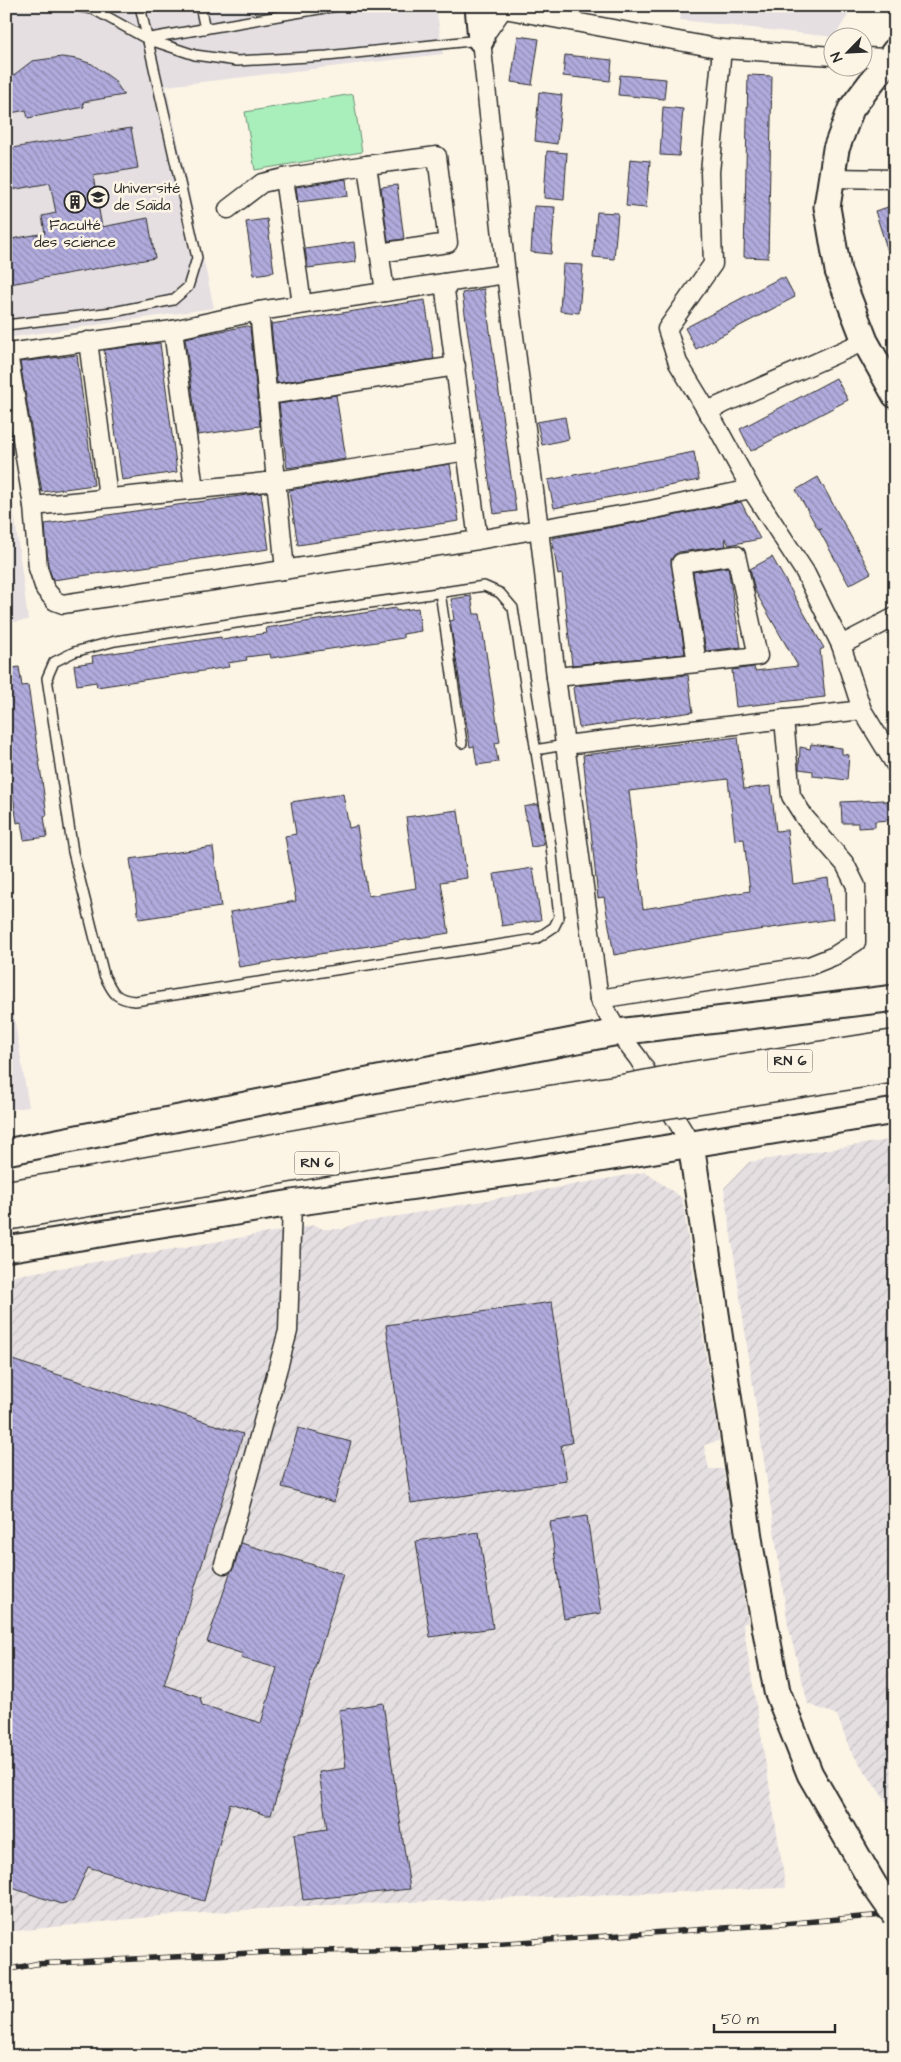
<svg xmlns="http://www.w3.org/2000/svg" width="901" height="2062" viewBox="0 0 901 2062" font-family="'Architects Daughter',sans-serif">
	<style>
		.built { fill: #e5dfe2 }
		.industrial { fill: url(#industrial-furrows) }
		.green { fill: #a9efbb; stroke: #6a8d73 }
		.building { fill: url(#building-back-hatch); stroke: #2b2b2b; fill-rule: evenodd }
		.lines { fill: none; stroke-linecap: round; stroke-linejoin: round }
		.lane-casing { stroke: #2b2b2b; stroke-width: 12 }
		.street-casing { stroke: #2b2b2b; stroke-width: 21 }
		.secondary-casing { stroke: #2b2b2b; stroke-width: 29 }
		.primary-casing { stroke: #2b2b2b; stroke-width: 31 }
		.path { stroke: #2b2b2b; stroke-width: 3; stroke-dasharray: 1 4; stroke-linecap: butt }
		.lane { stroke: #fcf5e5; stroke-width: 9 }
		.street { stroke: #fcf5e5; stroke-width: 18 }
		.secondary { stroke: #fcf5e5; stroke-width: 25 }
		.primary { stroke: #fcf5e5; stroke-width: 28 }
		.rail-casing { stroke: #2b2b2b; stroke-width: 5.5 }
		.rail { stroke: #fcf5e5; stroke-width: 4; stroke-dasharray: 11; stroke-linecap: butt }
		.secondary-bridge-casing { stroke: #2b2b2b; stroke-width: 29; stroke-linecap: butt }
		.primary-bridge-casing { stroke: #2b2b2b; stroke-width: 31; stroke-linecap: butt }
		.secondary-bridge { stroke: #fcf5e5; stroke-width: 25 }
		.primary-bridge { stroke: #fcf5e5; stroke-width: 28 }
		.labels { text-anchor: middle; dominant-baseline: central; stroke-width: 5; stroke-linejoin: round; paint-order: stroke }
		.shield { fill: #fcf5e5; stroke: #6a6863; stroke-width: 1 }
		.shield-label { font-size: 14px; font-weight: bold; fill: #2b2b2b }
		.poi-label { font-size: 15px; fill: #2b2b2b; stroke: #fcf5e5; text-anchor: start }
	</style>
	<defs>
		<pattern id="industrial-furrows" width="10" height="10" patternUnits="userSpaceOnUse" patternTransform="scale(1.25)"><rect width="10" height="10" fill="#e5dfe2"/><path d="M-1 1l2-2M0 10L10 0M9 11l2-2" fill="none" stroke="#c5c0c2"/></pattern>
		<pattern id="building-back-hatch" width="6" height="6" patternUnits="userSpaceOnUse" patternTransform="scale(1.25)"><rect width="6" height="6" fill="#b0abdc"/><path d="M-1 5l2 2M0 0l6 6M5-1l2 2" fill="none" stroke="#8f8bb3"/></pattern>
	</defs>
	<rect width="100%" height="100%" fill="#fcf5e5"/>
	<filter id="ink" filterUnits="userSpaceOnUse"><feTurbulence type="fractalNoise" baseFrequency=".02" numOctaves="2"/><feDisplacementMap in="SourceGraphic" scale="10" xChannelSelector="R" yChannelSelector="G"/><feConvolveMatrix kernelMatrix="1 2 1 2 8 2 1 2 1" color-interpolation-filters="sRGB"/></filter>
	<g filter="url(#ink)">
		<g class="built">
			<polygon points="6,6 436,6 443,54 166,86 214,308 6,338"/>
			<polygon points="682,6 854,6 834,37 680,20"/>
			<polygon points="6,448 28,620 6,623"/>
			<polygon points="6,969 29,1107 6,1110"/>
		</g>
		<g class="industrial">
			<polygon points="895,1139 895,1814 850,1750 837,1715 808,1704 788,1625 724,1188 749,1162"/>
			<polygon points="645,1172 682,1198 719,1441 704,1445 709,1469 723,1469 748,1622 743,1624 786,1888 305,1906 159,1916 6,1932 6,1277 315,1225 323,1229 343,1229 354,1224"/>
		</g>
		<polygon class="green" points="353,94 362,152 255,170 245,112"/>
		<g class="building">
			<polygon points="518,36 539,39 532,85 511,82"/>
			<polygon points="565,55 612,60 610,81 563,76"/>
			<polygon points="62,57 77,59 92,64 114,80 124,95 83,102 84,107 28,118 26,110 6,114 6,81 32,61"/>
			<polygon points="620,75 666,79 664,99 618,95"/>
			<polygon points="748,75 772,76 768,258 744,257"/>
			<polygon points="539,92 562,95 557,144 535,141"/>
			<polygon points="663,107 683,109 679,156 660,155"/>
			<polygon points="131,128 138,168 93,176 102,227 148,218 155,258 10,284 6,262 6,240 45,233 42,216 56,213 50,183 6,191 6,149"/>
			<polygon points="547,151 567,153 564,200 544,198"/>
			<polygon points="630,159 650,161 646,208 626,206"/>
			<polygon points="346,179 348,196 298,202 296,187"/>
			<polygon points="397,185 404,239 388,241 381,187"/>
			<polygon points="895,205 895,264 892,264 875,211"/>
			<polygon points="534,206 555,207 551,254 531,252"/>
			<polygon points="597,212 618,213 614,259 593,257"/>
			<polygon points="267,219 274,272 254,275 246,222"/>
			<polygon points="354,242 356,262 308,268 305,249"/>
			<polygon points="563,264 583,265 579,313 560,311"/>
			<polygon points="780,278 785,278 795,297 696,349 685,328"/>
			<polygon points="484,289 516,511 494,514 462,293"/>
			<polygon points="425,300 434,359 277,383 271,324"/>
			<polygon points="247,326 250,327 260,426 198,435 185,338"/>
			<polygon points="160,343 177,472 122,480 104,350"/>
			<polygon points="77,355 94,485 42,492 20,362"/>
			<polygon points="836,378 848,400 751,451 740,429"/>
			<polygon points="336,395 346,459 287,468 279,404"/>
			<polygon points="565,417 569,439 542,445 537,422"/>
			<polygon points="694,452 699,480 554,508 548,480"/>
			<polygon points="450,464 459,521 298,545 289,490"/>
			<polygon points="818,477 871,573 849,585 819,530 822,528 818,529 796,490"/>
			<polygon points="261,493 269,549 53,580 48,566 45,524"/>
			<polygon points="741,502 760,539 729,545 725,538 726,546 679,552 674,555 671,560 685,654 572,665 562,574 558,575 552,538 652,520"/>
			<polygon points="772,557 824,648 820,650 825,697 736,707 732,670 754,667 755,671 798,666 755,591 750,569"/>
			<polygon points="728,567 741,647 706,651 693,572"/>
			<polygon points="471,596 474,614 480,614 500,742 495,743 498,762 477,765 474,746 470,747 450,621 454,620 451,599"/>
			<polygon points="396,608 396,611 418,608 421,631 403,634 403,638 271,658 270,654 246,657 247,660 228,663 229,667 97,687 96,682 77,685 74,665 93,662 92,656 221,637 222,640 267,633 266,628"/>
			<polygon points="19,667 22,686 28,685 47,815 44,816 47,837 24,840 21,822 17,823 6,749 6,669"/>
			<polygon points="688,675 693,712 579,728 573,688 575,686"/>
			<path d="M738,737L744,789L771,786L776,831L787,830L793,884L828,878L833,919L730,934L614,955L604,897L598,898L583,755ZM728,779L735,840L744,839L750,891L643,909L629,791Z"/>
			<polygon points="811,744 842,748 842,754 849,755 847,780 813,776 813,771 799,769 800,747 810,749"/>
			<polygon points="343,794 349,828 357,826 368,896 416,888 406,817 458,810 467,878 441,882 449,933 239,967 230,912 296,901 285,836 296,834 291,802"/>
			<polygon points="883,800 883,801 891,801 892,820 875,821 875,827 858,828 858,823 842,823 841,802"/>
			<polygon points="538,804 544,845 531,847 524,807"/>
			<polygon points="213,847 221,907 139,919 130,859"/>
			<polygon points="533,868 541,920 502,926 494,874"/>
			<polygon points="552,1302 572,1443 561,1445 567,1481 411,1503 386,1325"/>
			<polygon points="6,1358 243,1434 164,1685 200,1697 202,1705 261,1723 277,1668 241,1658 243,1654 207,1642 230,1573 234,1567 241,1543 343,1574 271,1815 266,1815 230,1803 204,1901 88,1867 73,1901 61,1904 6,1886"/>
			<polygon points="298,1428 351,1442 334,1502 282,1487"/>
			<polygon points="587,1516 601,1613 564,1619 550,1522"/>
			<polygon points="479,1532 493,1628 430,1637 416,1541"/>
			<polygon points="383,1703 410,1889 303,1900 294,1834 327,1829 319,1772 346,1768 339,1710"/>
		</g>
		<g class="lines">
			<g class="lane-casing">
				<g id="lane">
					<polyline points="73,6 93,9 147,39 195,55 237,61 327,56 480,40"/>
					<polyline points="200,6 205,29"/>
					<polyline points="150,38 337,6"/>
					<polyline points="6,325 113,312 173,300 188,287 197,258 140,6"/>
					<path d="M484,586L500,593L513,608L551,846L559,917L554,927L536,939L135,1001C114,999 113,992 104,975L73,852L47,678L54,662L74,652L115,641Z"/>
					<polyline points="440,592 462,743"/>
					<polyline points="535,750 565,745"/>
				</g>
			</g>
			<g class="street-casing">
				<g id="street">
					<polyline points="505,6 481,40 506,274 539,529 650,510 751,489"/>
					<polyline points="504,9 722,49 834,56"/>
					<polyline points="722,49 710,172 713,264 667,329 678,363 717,427 751,489 805,572 841,645 862,710 895,764"/>
					<polyline points="864,57 888,58"/>
					<polyline points="831,178 895,179"/>
					<polyline points="228,209 262,183 284,178"/>
					<polyline points="379,253 448,243 437,156 367,165 385,292"/>
					<polyline points="444,283 506,274"/>
					<polyline points="302,304 284,178 367,165"/>
					<polyline points="259,311 285,570"/>
					<polyline points="173,330 194,489"/>
					<polyline points="88,341 108,497"/>
					<polyline points="268,395 456,366"/>
					<polyline points="707,411 865,341"/>
					<polyline points="33,506 276,481 467,451"/>
					<polyline points="478,540 444,283 259,311 173,330 8,353 33,506 38,568 45,589 55,601 63,604 478,540 539,529 556,677 599,999 618,1032 638,1058 691,1144"/>
					<polyline points="841,645 895,617"/>
					<polyline points="556,677 697,663 681,563 736,555 758,656 697,663"/>
					<polyline points="565,745 862,710"/>
					<polyline points="599,999 809,966 834,956 856,942 856,886 845,864 805,818 791,796 784,719"/>
					<polyline points="224,1564 288,1331 292,1203"/>
				</g>
			</g>
			<g class="secondary-casing">
				<g id="secondary">
					<polyline points="478,6 481,40"/>
					<polyline points="895,51 851,109 836,149 827,207 838,271 865,341 895,395"/>
					<polyline points="691,1144 751,1551 777,1691 810,1774 874,1885"/>
					<polyline points="6,1152 618,1032 895,998"/>
					<polyline points="6,1249 292,1203 532,1170 895,1111"/>
				</g>
			</g>
			<g class="primary-casing">
				<g id="primary">
					<polyline points="685,1077 895,1044"/>
					<polyline points="687,1101 895,1068"/>
					<polyline points="6,1195 88,1182 491,1109 628,1088"/>
					<polyline points="6,1216 629,1110"/>
				</g>
			</g>
			<g class="path">
				<polyline points="895,541 893,544 895,546"/>
				<polyline points="894,673 895,673"/>
			</g>
			<use href="#lane" class="lane"/>
			<use href="#street" class="street"/>
			<use href="#secondary" class="secondary"/>
			<use href="#primary" class="primary"/>
			<g class="rail-casing">
				<polyline id="rail" points="6,1970 35,1964 271,1952 419,1949 782,1924 895,1914"/>
			</g>
			<use href="#rail" class="rail"/>
			<g class="secondary-bridge-casing">
				<polyline id="secondary-bridge" points="874,1885 895,1915"/>
			</g>
			<g class="primary-bridge-casing">
				<g id="primary-bridge">
					<polyline points="628,1088 685,1077"/>
					<polyline points="629,1110 687,1101"/>
				</g>
			</g>
			<use href="#secondary-bridge" class="secondary-bridge"/>
			<use href="#primary-bridge" class="primary-bridge"/>
		</g>
	</g>
	<defs>
		<g id="university-ring" transform="scale(1.125)"><circle r="9.5" fill="#fcf5e5" stroke="#2b2b2b" stroke-width="1.5"/><path d="M0-5L7-2L0 1L-7-2ZM-4 1L0 2.5L4 1V4Q0 6-4 4Z" fill="#2b2b2b"/></g>
		<g id="building-ring" transform="scale(1.125)"><circle r="9.5" fill="#fcf5e5" stroke="#2b2b2b" stroke-width="1.5"/><path d="M-4-6H4V6H1V3H-1V6H-4ZM-2.5-4.3h1.7v1.8h-1.7ZM.8-4.3h1.7v1.8H.8ZM-2.5-1h1.7V.8h-1.7ZM.8-1h1.7V.8H.8Z" fill="#2b2b2b"/></g>
	</defs>
	<g fill-rule="evenodd">
		<use href="#university-ring" x="98" y="197"/>
		<use href="#building-ring" x="75" y="202"/>
	</g>
	<g class="labels">
		<g class="shield">
			<rect x="767.5" y="1049.5" width="45" height="23" rx="4"/>
			<rect x="294.5" y="1151.5" width="45" height="23" rx="4"/>
		</g>
		<g class="shield-label">
			<text x="790" y="1061">RN 6</text>
			<text x="317" y="1163">RN 6</text>
		</g>
		<g class="poi-label">
			<text x="114" y="188">Université<tspan x="114" dy="17">de Saïda</tspan></text>
			<text x="75" y="225" text-anchor="middle">Faculté<tspan x="75" dy="17">des science</tspan></text>
		</g>
	</g>
	<rect width="901" height="2062" fill="none" stroke="#fcf5e5" stroke-width="25"/>
	<rect x="12" y="12" width="876" height="2037" fill="none" stroke="#2b2b2b" stroke-width="2" filter="url(#ink)"/>
	<g transform="translate(848 52) rotate(246)"><circle r="24" fill="#fcf5e5" stroke="#a8a49b"/>
	<path d="M0-4L9 19L0 12L-9 19Z" fill="#2b2b2b"/>
	<text y="-8" font-size="14" font-weight="bold" text-anchor="middle" fill="#2b2b2b">N</text>
	</g>
	<path d="M714 2024v8h121v-8" fill="none" stroke="#2b2b2b" stroke-width="2.5"/>
	<text x="721" y="2024" font-size="15" fill="#2b2b2b" stroke="#fcf5e5" stroke-width="4" paint-order="stroke">50 m</text>
</svg>
